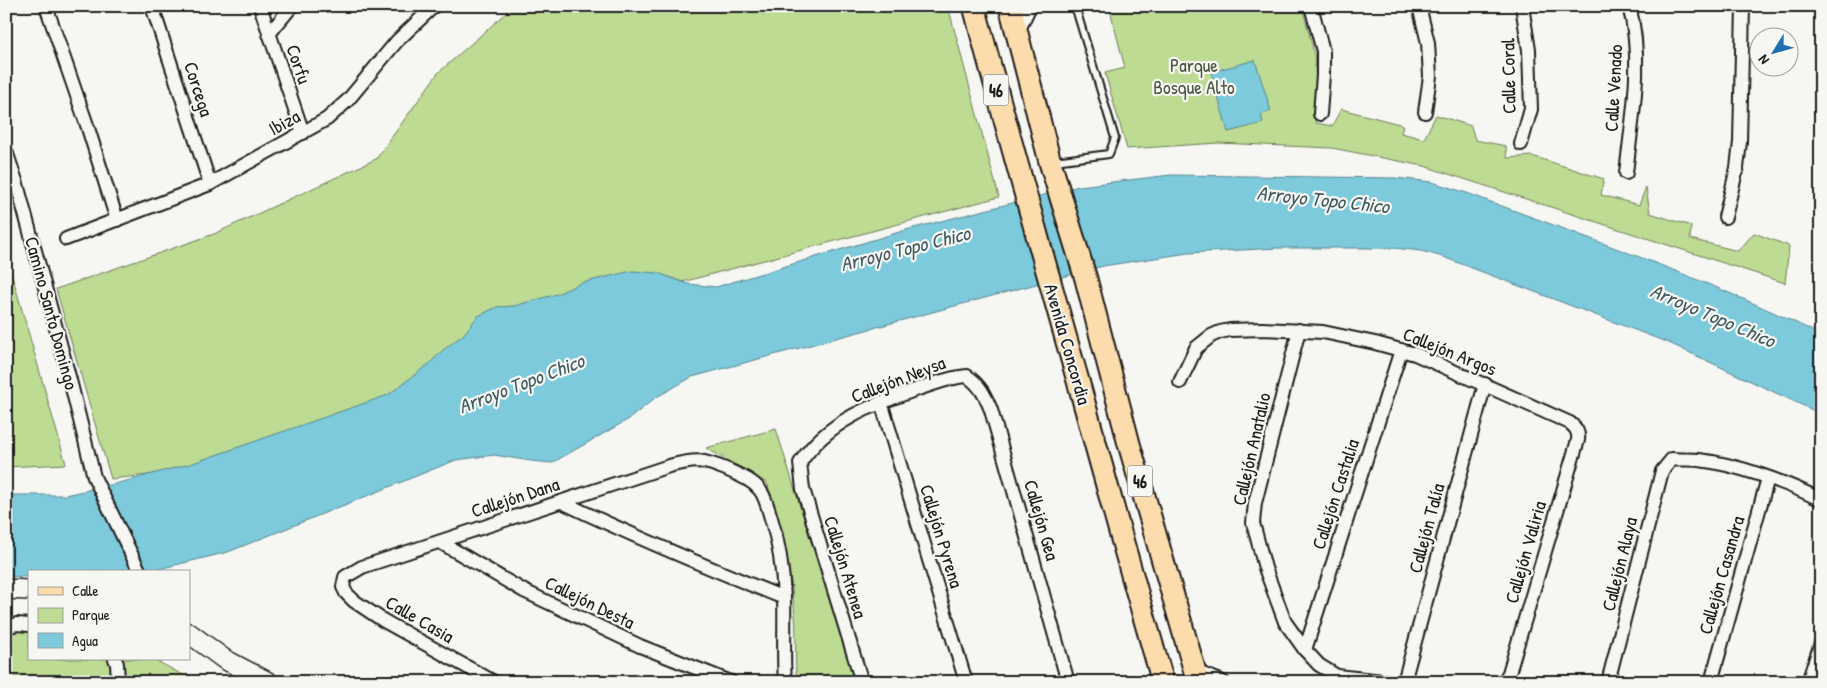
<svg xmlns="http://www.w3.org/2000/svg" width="1827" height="688" viewBox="0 0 1827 688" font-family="'Patrick Hand',sans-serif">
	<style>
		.green { fill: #bddb93; stroke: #6c7c58 }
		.water { fill: #7dcadc; stroke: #56848f }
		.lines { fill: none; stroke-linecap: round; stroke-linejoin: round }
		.lane-casing { stroke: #1c1c1c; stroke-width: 10 }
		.street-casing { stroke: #1c1c1c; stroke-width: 16 }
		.secondary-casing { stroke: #1c1c1c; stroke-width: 22 }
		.primary-casing { stroke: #1c1c1c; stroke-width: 25 }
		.lane { stroke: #f6f6f2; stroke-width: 6 }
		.street { stroke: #f6f6f2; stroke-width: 12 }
		.secondary { stroke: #f6f6f2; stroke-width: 19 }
		.primary { stroke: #fcdcac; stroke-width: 21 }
		.labels { text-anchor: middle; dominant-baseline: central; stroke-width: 4.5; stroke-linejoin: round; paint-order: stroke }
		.shield { fill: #f6f6f2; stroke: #5d5d5c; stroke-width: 1 }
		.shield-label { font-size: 18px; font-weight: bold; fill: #1c1c1c }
		.street-label { font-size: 19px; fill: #1c1c1c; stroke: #f6f6f2 }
		.park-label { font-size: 19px; fill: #4c5540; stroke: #f6f6f2 }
		.water-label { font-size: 20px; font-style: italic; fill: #3e595f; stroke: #f6f6f2 }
	</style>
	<rect width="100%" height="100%" fill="#f6f6f2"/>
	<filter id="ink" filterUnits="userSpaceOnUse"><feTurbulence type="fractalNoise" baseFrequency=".02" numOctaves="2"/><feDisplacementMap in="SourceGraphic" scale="10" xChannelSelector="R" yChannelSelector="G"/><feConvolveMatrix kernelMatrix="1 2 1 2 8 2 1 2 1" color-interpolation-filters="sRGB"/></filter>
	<g filter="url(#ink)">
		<g class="green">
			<polygon points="514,6 948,6 999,197 593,306 565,348 224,467 111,479 56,289 214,234 376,159 438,73"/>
			<polygon points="1109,6 1302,6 1314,53 1317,98 1313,112 1316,123 1332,126 1341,109 1403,125 1401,133 1424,139 1436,115 1471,126 1475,140 1506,146 1507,158 1532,156 1604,179 1601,195 1639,205 1646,187 1650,213 1691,226 1690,239 1738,251 1754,233 1789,246 1785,283 1424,166 1332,148 1218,143 1127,149 1105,73 1125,68"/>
			<polygon points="6,254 66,464 6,467"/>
			<path d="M776,429L855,682H797C794,660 797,638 795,616C791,570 782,526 767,483L706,448Z"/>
			<polygon points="6,621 29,621 29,659 153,659 196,682 6,682"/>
		</g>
		<g class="water">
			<polygon points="1255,60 1271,111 1261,115 1263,123 1228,132 1211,72"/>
			<path d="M1171,175L1395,178L1432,182L1467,193C1586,238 1707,278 1821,335V414L1669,343L1443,257L1421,251L1394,248H1277L1188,253L1103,266L692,377L655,398L629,419L552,463L531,461L494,455L456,460L228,552L147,572H29V577L6,576V495H65L115,484L193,463L388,395L429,364L442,351L464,334L478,316L497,307L514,306L557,294L581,283L632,271L658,273L688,284L716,287L906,230L1079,186Z"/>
		</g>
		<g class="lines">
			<g class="lane-casing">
				<polyline id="lane" points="1054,161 1109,154 1115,138 1075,6"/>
			</g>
			<g class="street-casing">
				<g id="street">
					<polyline points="46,6 88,128 117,220"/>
					<polyline points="152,6 210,184"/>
					<polyline points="260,6 303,133"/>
					<polyline points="1311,6 1323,51 1323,75 1320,114"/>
					<polyline points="1419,6 1428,43 1430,76 1425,112"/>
					<polyline points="1018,32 1030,6"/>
					<polyline points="269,34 292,6"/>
					<polyline points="1521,144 1531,109 1529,50 1522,6"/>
					<polyline points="6,151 17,184 70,380 94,477 140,572"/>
					<path d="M1626,173C1632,118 1644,60 1629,6"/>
					<polyline points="1725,217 1737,168 1740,142 1743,6"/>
					<polyline points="66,239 210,184 327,119 348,100 397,41 434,6"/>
					<polyline points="1299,330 1255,503 1253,523 1265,568 1285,622 1305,650 1319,665 1337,676 1392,682"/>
					<path d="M1180,382L1196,348L1211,336L1220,332L1230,330L1262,329L1323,332L1375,343L1415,354L1570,423C1576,428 1579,432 1578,440L1509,673L1504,682"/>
					<polyline points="881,402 966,682"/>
					<path d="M562,502C635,537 709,568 784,598"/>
					<polyline points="440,542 524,591 640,646 731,682"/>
					<polyline points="6,627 17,624 29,625"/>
					<polyline points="1305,650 1401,350"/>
					<polyline points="115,659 117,664 118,682"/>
					<polyline points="1195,671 1223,682"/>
					<path d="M494,682L384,621L354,601L346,593L343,587L345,577L362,567L669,466C696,459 702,459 728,470C739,475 752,480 760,490C766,498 768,509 771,518C779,543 783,572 784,598C785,626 783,654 785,682"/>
					<path d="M862,682L803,489L800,463C827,421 874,404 918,389C934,384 950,377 967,376C980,385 985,395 991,410L1068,682"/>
					<polyline points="1404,682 1485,384"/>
					<path d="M1608,682L1662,471L1672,459C1681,460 1691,459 1699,460C1736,464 1788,483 1821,500"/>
					<polyline points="1711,682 1768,478"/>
					<polyline points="1808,682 1821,643"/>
				</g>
			</g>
			<g class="secondary-casing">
				<g id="secondary">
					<polyline points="6,589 29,590"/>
					<polyline points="189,633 224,659 268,682"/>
				</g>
			</g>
			<g class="primary-casing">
				<g id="primary">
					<path d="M974,6C1008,134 1044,261 1080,388C1107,486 1134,584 1163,682"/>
					<polyline points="1010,6 1050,162 1086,279 1129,444 1198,682"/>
				</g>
			</g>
			<use href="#lane" class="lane"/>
			<use href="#street" class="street"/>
			<use href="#secondary" class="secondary"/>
			<use href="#primary" class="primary"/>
		</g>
	</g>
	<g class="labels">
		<g class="shield">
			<rect x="983.5" y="74.5" width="25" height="31" rx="4"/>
			<rect x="1127.5" y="465.5" width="25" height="31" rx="4"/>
		</g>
		<g class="shield-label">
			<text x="996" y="90">46</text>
			<text x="1140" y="481">46</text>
		</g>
		<g class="street-label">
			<text transform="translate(299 64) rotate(71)">Corfu</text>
			<text transform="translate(1508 76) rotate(-91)">Calle Coral</text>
			<text transform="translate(1613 88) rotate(-87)">Calle Venado</text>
			<text transform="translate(199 89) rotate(72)">Corcega</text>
			<text transform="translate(284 122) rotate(-29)">Ibiza</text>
			<text transform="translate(52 313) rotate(75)">Camino Santo Domingo</text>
			<text transform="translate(1068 344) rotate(74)">Avenida Concordia</text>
			<text transform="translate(1450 351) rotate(22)">Callejón Argos</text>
			<text transform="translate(898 379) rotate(-21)">Callejón Neysa</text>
			<text transform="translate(1251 449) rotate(-77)">Callejón Anatalio</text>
			<text transform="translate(1335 494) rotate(-72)">Callejón Castalia</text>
			<text transform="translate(515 497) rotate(-18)">Callejón Dana</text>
			<text transform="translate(1042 520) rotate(74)">Callejón Gea</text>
			<text transform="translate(1426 528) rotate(-75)">Callejón Talía</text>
			<text transform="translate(942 536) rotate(73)">Callejón Pyrena</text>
			<text transform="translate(1525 552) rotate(-74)">Callejón Valiria</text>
			<text transform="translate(1619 564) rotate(-76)">Callejón Alaya</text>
			<text transform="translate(846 567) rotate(73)">Callejón Atenea</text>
			<text transform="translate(1721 575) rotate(-74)">Callejón Casandra</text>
			<text transform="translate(590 602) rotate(26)">Callejón Desta</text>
			<text transform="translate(420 619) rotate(30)">Calle Casia</text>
		</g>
		<g class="park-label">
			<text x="1194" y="65">Parque<tspan x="1194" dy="22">Bosque Alto</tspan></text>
		</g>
		<g class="water-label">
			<text transform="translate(1323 199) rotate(6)">Arroyo Topo Chico</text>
			<text transform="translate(905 248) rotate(-14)">Arroyo Topo Chico</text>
			<text transform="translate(1713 315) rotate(23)">Arroyo Topo Chico</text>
			<text transform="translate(521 383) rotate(-21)">Arroyo Topo Chico</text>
		</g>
	</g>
	<rect width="1827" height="688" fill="none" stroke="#f6f6f2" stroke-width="25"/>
	<rect x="12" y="12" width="1802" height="663" fill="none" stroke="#1c1c1c" stroke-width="2" filter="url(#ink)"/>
	<rect x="28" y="570" width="162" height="90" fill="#f6f6f2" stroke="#9f9f9c"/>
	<rect x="38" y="587" width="25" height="8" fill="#fcdcac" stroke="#9f9f9c"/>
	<text x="72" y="596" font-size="15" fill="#1c1c1c">Calle</text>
	<rect x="38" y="608" width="25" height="15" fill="#bddb93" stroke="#9f9f9c"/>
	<text x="72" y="620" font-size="15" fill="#1c1c1c">Parque</text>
	<rect x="38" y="633" width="25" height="15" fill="#7dcadc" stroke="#9f9f9c"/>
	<text x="72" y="646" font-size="15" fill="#1c1c1c">Agua</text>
	<g transform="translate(1774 52) rotate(233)"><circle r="24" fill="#f6f6f2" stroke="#9f9f9c"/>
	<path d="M0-4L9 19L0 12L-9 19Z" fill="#1f6fb2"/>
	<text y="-8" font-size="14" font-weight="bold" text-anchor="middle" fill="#1c1c1c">N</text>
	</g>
</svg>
